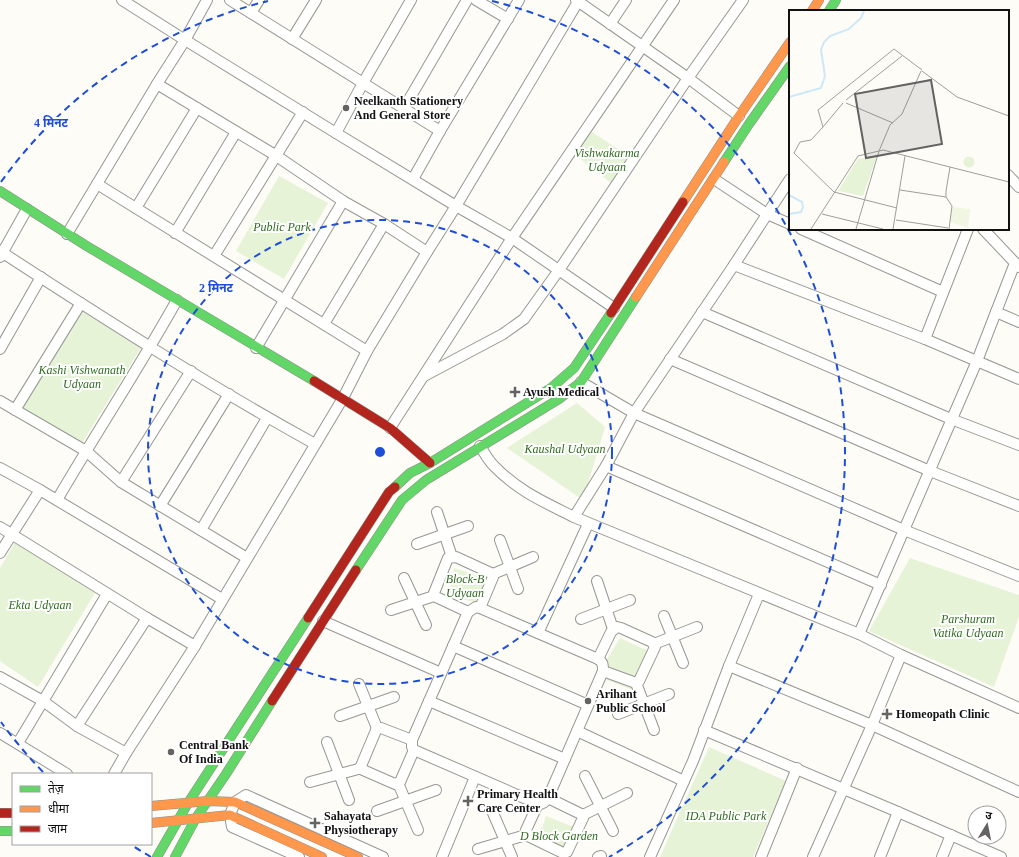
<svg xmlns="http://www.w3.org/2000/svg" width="1019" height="857" viewBox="0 0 1019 857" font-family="'Times New Roman','Noto Sans Devanagari',serif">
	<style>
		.green { fill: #e7f3d7 }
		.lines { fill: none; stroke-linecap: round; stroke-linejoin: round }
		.street-casing { stroke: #979795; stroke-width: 12 }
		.fast-casing { stroke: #8e8d8b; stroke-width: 10 }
		.slow-casing { stroke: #8e8d8b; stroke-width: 10 }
		.jam-casing { stroke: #8e8d8b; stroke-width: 10 }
		.street { stroke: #fffffe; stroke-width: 10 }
		.fast { stroke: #63d668; stroke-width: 9 }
		.slow { stroke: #ff974d; stroke-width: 9 }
		.jam { stroke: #b3261e; stroke-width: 9 }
		.ring { fill: none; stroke: #1d4ed8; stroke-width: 2; stroke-dasharray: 7 5 }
		.poi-dot { fill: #646362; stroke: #fff; stroke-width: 1.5 }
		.labels { text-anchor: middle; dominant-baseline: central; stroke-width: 4; stroke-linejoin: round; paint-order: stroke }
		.poi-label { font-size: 12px; font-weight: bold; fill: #111; stroke: #fff; text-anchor: start }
		.park-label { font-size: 12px; font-style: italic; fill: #2f6b1f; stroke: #fff }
		.inset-river { fill: none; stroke: #cde8f7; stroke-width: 2 }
		.inset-road { fill: none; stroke: #9f9e9b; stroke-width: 1 }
		.view { fill: #646362; fill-opacity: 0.15; stroke: #646362; stroke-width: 2 }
		.inset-edge { fill: none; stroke: #111; stroke-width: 2 }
		.centre { fill: #1d4ed8; stroke: #fff; stroke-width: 2 }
		.ring-label { font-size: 12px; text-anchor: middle; font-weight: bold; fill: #1d4ed8; stroke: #fff; stroke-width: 4; stroke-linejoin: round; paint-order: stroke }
	</style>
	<rect width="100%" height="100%" fill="#fdfcf7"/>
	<g class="green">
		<polygon points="592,132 629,156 611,183 574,154"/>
		<polygon points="279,176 328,203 284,279 236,251"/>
		<polygon points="81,311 141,348 82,443 22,407"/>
		<polygon points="577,403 605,427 583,500 507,448"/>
		<polygon points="16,541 95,593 38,687 0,661 0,568"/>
		<polygon points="910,558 1019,595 1019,617 994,687 869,631"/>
		<polygon points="454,568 485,578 478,603 449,596"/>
		<polygon points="620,638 657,655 638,692 607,680 611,670 603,666"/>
		<polygon points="709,747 786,781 753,857 660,857"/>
		<polygon points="546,816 586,832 560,855 539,838"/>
	</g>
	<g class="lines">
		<g class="street-casing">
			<g id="street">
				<polyline points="122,0 185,40 336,133 456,206 512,238 614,308"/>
				<polyline points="230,0 440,131"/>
				<polyline points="476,0 508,19"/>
				<polyline points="576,0 688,78 739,116"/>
				<polyline points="251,13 259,0"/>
				<polyline points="610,24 626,0"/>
				<polyline points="292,39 316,0"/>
				<polyline points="157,84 275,155 343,201 384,224 427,252"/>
				<polyline points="404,108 467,0"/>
				<polyline points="336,133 363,83 411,0"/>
				<polyline points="1008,175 1019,187"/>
				<polyline points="413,179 440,131 519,0"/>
				<polyline points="714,179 767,214 790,224"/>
				<polyline points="97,184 367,351"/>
				<polyline points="136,208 197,108"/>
				<polyline points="801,229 943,292"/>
				<polyline points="983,229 1019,267"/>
				<polyline points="175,233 236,132"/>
				<polyline points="67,234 157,84 185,40 207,0"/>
				<path d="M0,251C103,318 208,385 315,444"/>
				<polyline points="214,256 303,112"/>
				<polyline points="0,257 27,209"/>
				<polyline points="734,265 925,339 1019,379"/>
				<polyline points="702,312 951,419 1019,445"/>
				<polyline points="996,312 1019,322"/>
				<polyline points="324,324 384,224"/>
				<polyline points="925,339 968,229"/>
				<polyline points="256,348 343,201"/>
				<polyline points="0,349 41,277"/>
				<polyline points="670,359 930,471 1019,506"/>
				<polyline points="424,376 503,334 524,319 559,270 688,78 743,0"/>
				<polyline points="581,382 634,413 904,530 1019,576"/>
				<polyline points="0,401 86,451 121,482 247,558"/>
				<polyline points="15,410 81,303"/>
				<polyline points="390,428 512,238 674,0"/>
				<path d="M480,446C484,452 488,460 494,466C518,491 544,502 574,517L859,634L901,655L1019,708"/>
				<polyline points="606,466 881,585"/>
				<polyline points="0,468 40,490 222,599"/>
				<polyline points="121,482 191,371"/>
				<path d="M57,500C96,433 139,368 177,300"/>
				<polyline points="160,506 229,394"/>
				<polyline points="437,512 452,557"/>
				<polyline points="574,517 606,466 634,413 734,265 790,179"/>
				<polyline points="0,527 147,618 195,646"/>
				<polyline points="201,530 267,418"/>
				<polyline points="500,540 518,589"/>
				<polyline points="417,544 468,526"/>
				<polyline points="0,553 40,490"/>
				<polyline points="493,574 533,557"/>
				<polyline points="404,578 426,625"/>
				<polyline points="597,581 613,629"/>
				<path d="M476,607L480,608L598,659C603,662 603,665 603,671L548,798C545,802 543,804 538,804L414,750L412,747V740L468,612Z"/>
				<polyline points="391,610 434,596"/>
				<polyline points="468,612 434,596 434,593 448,558 456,557 493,574 493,577 480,608"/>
				<polyline points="664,616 683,663"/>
				<polyline points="581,619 630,600"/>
				<polyline points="323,621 441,673"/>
				<polyline points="538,633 588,524"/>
				<polyline points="859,634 977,361 1015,263"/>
				<polyline points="654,644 697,627"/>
				<polyline points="453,646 588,705"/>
				<polyline points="598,659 611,632 617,627 621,628 652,642 655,647 639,681 636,683 603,671"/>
				<polyline points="729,666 872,725 1019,792"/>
				<polyline points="0,677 43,701 77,726 126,753"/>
				<polyline points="636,683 654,730"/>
				<polyline points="359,684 377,728"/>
				<polyline points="429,701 565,759"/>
				<polyline points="618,714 669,694"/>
				<polyline points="340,716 394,697"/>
				<polyline points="77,726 147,618"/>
				<polyline points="704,730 898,812 1001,857"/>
				<polyline points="577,731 684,781"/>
				<polyline points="0,733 67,774"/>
				<polyline points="412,740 381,728 377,728 361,766 363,770 395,784 400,782 414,750"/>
				<polyline points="327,742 349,800"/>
				<polyline points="18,743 107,594"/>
				<polyline points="114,774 126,753 195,646 343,398 367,351 427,252 456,206 579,0"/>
				<polyline points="585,776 613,831"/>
				<polyline points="310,782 362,768"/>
				<polyline points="398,783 418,830"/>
				<polyline points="538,804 526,830 526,835 563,853 567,852 583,818 583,815 548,798"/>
				<polyline points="377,811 436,790"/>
				<polyline points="493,813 512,857"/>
				<polyline points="583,815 627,793"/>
				<polyline points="478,849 526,835"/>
				<polyline points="299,857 232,827 230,815 235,802 246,795 383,857"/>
				<polyline points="442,857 475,777"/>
				<polyline points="598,857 601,856"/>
				<polyline points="650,857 693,761 729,666 759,594"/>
				<polyline points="761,857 797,768"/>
				<polyline points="813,857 872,725 901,655"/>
				<polyline points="880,857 898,812"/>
				<polyline points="942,857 951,835"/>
			</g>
		</g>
		<g class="fast-casing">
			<g id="fast">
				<polyline points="829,11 836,0"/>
				<polyline points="724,162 749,124 790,66"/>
				<polyline points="0,191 85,245 314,381"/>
				<polyline points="395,487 410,473 430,463 551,388 574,368 611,313"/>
				<polyline points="356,570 402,500 426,480 559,399 581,382 636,297"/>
				<polyline points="0,831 13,831"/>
				<polyline points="157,857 188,803 308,618"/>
				<polyline points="175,857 196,818 226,774 272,701"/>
			</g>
		</g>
		<g class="slow-casing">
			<g id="slow">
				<polyline points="812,11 819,0"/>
				<polyline points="683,202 739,116 790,42"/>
				<polyline points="636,297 724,162"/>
				<polyline points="151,806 208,801 235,802 358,857"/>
				<polyline points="151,823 230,815 322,857"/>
			</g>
		</g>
		<g class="jam-casing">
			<g id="jam">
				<polyline points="611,313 683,202"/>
				<polyline points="314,381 390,428 430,463"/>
				<polyline points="308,618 389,492 395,487"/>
				<polyline points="272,701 356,570"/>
				<polyline points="0,813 13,813"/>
			</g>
		</g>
		<use href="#street" class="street"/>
		<use href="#fast" class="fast"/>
		<use href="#slow" class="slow"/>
		<use href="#jam" class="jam"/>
	</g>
	<g class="ring">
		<circle cx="380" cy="452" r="232"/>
		<path d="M151 857A465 465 0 0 1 130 844M43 772A465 465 0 0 1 1 722M1 182A465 465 0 0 1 268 1M492 1A465 465 0 0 1 609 857"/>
	</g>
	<g class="poi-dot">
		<circle cx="346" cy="108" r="4"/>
		<path d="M513 386h4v4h4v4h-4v4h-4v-4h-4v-4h4z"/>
		<circle cx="588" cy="701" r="4"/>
		<path d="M885 708h4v4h4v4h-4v4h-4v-4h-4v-4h4z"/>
		<circle cx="171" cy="752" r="4"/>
		<path d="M466 795h4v4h4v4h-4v4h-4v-4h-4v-4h4z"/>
		<path d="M313 817h4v4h4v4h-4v4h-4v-4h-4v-4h4z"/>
	</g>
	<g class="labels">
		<g class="poi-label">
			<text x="354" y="101">Neelkanth Stationery<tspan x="354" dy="14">And General Store</tspan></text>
			<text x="523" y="392">Ayush Medical</text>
			<text x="596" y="694">Arihant<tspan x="596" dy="14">Public School</tspan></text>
			<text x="896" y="714">Homeopath Clinic</text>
			<text x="179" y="745">Central Bank<tspan x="179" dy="14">Of India</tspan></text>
			<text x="477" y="794">Primary Health<tspan x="477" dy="14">Care Center</tspan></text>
			<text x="324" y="816">Sahayata<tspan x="324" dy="14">Physiotherapy</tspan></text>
		</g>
		<g class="park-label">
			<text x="607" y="153">Vishwakarma<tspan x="607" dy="14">Udyaan</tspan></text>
			<text x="282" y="227">Public Park</text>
			<text x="82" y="370">Kashi Vishwanath<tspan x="82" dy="14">Udyaan</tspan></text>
			<text x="565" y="449">Kaushal Udyaan</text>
			<text x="465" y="579">Block-B<tspan x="465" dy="14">Udyaan</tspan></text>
			<text x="40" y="605">Ekta Udyaan</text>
			<text x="968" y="619">Parshuram<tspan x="968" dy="14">Vatika Udyaan</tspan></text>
			<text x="726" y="816">IDA Public Park</text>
			<text x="559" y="836">D Block Garden</text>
		</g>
	</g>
	<g transform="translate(789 10)">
		<rect width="220" height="220" fill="#fdfcf7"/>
		<path d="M88,146L74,186L49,181L69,149ZM174.5 152a5.5 5.5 0 1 1 11 0a5.5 5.5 0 1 1-11 0Z" fill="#e7f3d7"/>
		<path d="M163,197L181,199L179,218L161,212Z" fill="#f0f6e1"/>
		<path class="inset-river" d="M0,87L32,78L36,66L32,40L35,32L41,26L60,19L72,8L75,1M0,185L13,192L14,197L12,202L0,204"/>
		<path class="inset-road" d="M133,61L168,87L220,106M57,90L113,46M57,93L104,113M29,100L34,117L22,130L11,132L5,143L45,182L108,198M29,100L105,39L133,60M34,117L54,93M111,180L157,187M33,204L94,219M107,210L159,218M22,219L69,146L94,140L220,172M67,219L90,141L101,115L113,104L132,61M104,219L116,146M160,219L163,196L157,187V181L161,157"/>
		<path class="view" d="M142,70L153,134L77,148L66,84Z"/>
		<rect width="220" height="220" class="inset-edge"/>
	</g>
	<circle cx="380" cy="452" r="6" class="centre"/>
	<g class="ring-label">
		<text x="51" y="127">4 मिनट</text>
		<text x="216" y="292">2 मिनट</text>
	</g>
	<rect x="12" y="773" width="140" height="72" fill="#ffffff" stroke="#a0a0a0"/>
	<rect x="20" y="786" width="20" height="6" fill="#63d668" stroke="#a0a0a0"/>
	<text x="48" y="793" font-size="12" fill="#111111">तेज़</text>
	<rect x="20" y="806" width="20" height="6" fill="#ff974d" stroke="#a0a0a0"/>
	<text x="48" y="813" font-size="12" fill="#111111">धीमा</text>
	<rect x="20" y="826" width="20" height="6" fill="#b3261e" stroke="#a0a0a0"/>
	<text x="48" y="833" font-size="12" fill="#111111">जाम</text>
	<g transform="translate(987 825) rotate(10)"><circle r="19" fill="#ffffff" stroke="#a0a0a0"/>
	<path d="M0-3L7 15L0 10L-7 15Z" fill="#646362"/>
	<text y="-6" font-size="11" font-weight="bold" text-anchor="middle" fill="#111111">उ</text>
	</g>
</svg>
